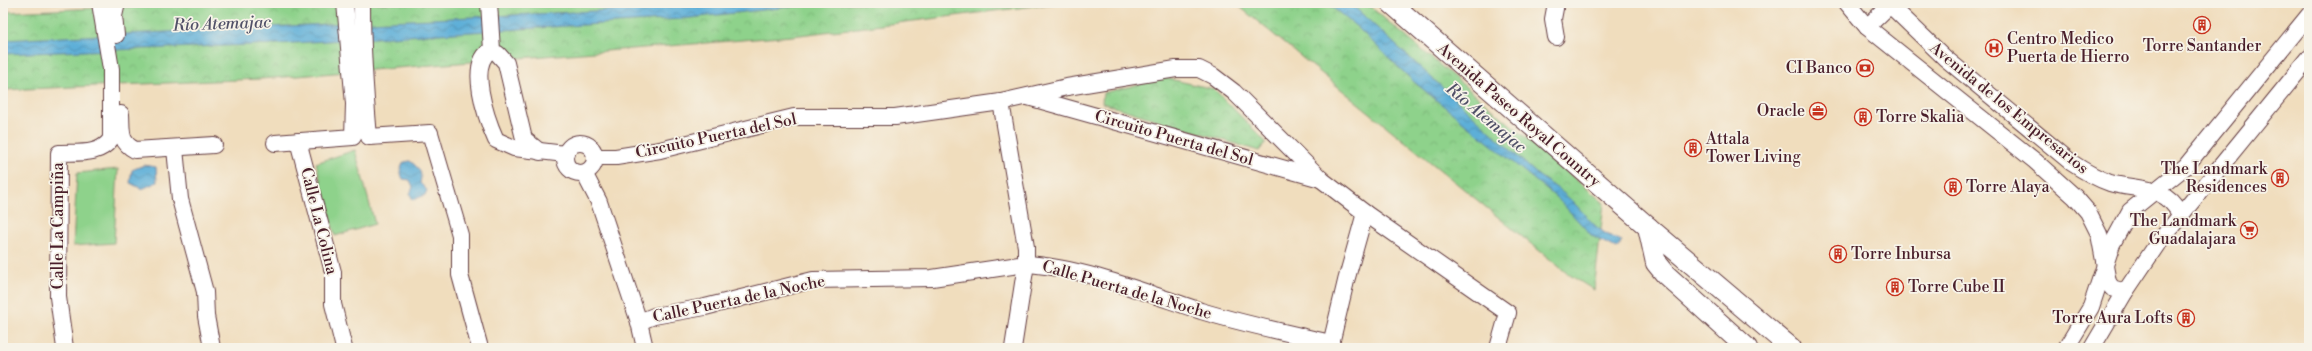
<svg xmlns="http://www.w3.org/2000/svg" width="2312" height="351" viewBox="0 0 2312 351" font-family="'Libre Bodoni',serif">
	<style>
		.park { fill: url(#park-crowns); stroke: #6c785b }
		.garden { fill: #8ed28b; stroke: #6c785b }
		.water { fill: url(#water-waves); stroke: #546782 }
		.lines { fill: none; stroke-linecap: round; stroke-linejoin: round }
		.minor-casing { stroke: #633c41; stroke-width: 18 }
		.tertiary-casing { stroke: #633c41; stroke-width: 22 }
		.minor { stroke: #fff; stroke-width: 16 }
		.tertiary { stroke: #fff; stroke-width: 20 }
		.labels { text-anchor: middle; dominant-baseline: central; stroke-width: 3.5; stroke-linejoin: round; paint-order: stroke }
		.poi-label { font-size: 16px; fill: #4a1f2b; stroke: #f7f3e8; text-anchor: start }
		.street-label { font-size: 16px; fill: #4a1f2b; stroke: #f7f3e8 }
		.water-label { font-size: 17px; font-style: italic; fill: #515168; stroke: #f7f3e8 }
	</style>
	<defs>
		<pattern id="park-crowns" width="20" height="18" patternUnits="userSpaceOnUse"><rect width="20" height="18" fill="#8ed28b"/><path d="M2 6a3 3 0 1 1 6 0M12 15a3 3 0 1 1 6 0" fill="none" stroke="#7cb478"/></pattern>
		<pattern id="water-waves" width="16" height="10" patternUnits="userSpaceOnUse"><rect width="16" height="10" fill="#5dafd8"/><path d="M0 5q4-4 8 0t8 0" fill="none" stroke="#4f8eaf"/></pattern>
	</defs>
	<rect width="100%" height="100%" fill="#f7f3e8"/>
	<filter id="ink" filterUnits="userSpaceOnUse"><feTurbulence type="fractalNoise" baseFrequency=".025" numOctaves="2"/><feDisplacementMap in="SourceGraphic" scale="8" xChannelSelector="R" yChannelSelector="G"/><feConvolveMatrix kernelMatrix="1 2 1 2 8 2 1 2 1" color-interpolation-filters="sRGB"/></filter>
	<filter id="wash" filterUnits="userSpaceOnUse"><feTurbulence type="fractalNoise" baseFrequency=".012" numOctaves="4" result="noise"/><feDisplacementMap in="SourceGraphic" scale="16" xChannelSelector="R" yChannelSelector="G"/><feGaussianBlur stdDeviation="0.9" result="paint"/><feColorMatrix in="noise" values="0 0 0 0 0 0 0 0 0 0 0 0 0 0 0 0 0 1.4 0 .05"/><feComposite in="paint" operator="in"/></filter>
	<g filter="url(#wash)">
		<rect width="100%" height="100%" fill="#f0ddbd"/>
		<g class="park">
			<polygon points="229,3 1059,3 792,36 260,79 3,90 3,12"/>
			<polygon points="1235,3 1366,3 1604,203 1594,290 1568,274"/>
			<polygon points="1165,78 1214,89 1266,142 1259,151 1102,103 1103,93"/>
		</g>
		<g class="garden">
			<polygon points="355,150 375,224 335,236 316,163"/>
			<polygon points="118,169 114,243 73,246 77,173"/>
		</g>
		<g class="water">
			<polygon points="713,3 825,3 681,19 278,44 3,54 3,40 615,10"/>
			<path d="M1327,3H1350L1539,176C1551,184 1562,191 1572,201C1591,220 1595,231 1622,241L1617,249L1592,236L1558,199L1413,81L1357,27Z"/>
			<path d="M410,161C419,168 423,172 420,183L427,190L425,195L413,200L410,194L413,187L410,180L403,179C400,173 400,168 404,162Z"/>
			<polygon points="144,165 156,167 157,182 142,189 130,183 132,170"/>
		</g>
	</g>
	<g filter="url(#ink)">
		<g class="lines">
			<g class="minor-casing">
				<g id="minor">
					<path d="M362,3C362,48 365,92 369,137L430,133L460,235V275L480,348"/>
					<polyline points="489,3 492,50"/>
					<polyline points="1847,3 1867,27 2035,161 2075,197 2088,212 2099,234 2108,282 2112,288 2125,292"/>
					<path d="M1888,3L1945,58L2072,163C2084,171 2096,178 2110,183C2139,191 2164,184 2180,214"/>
					<polyline points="1867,27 1890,5"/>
					<polyline points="116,35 114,16 117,3"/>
					<polyline points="1556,37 1553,19 1556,3"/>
					<path d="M492,50C466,62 487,120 496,140L514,148L565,154"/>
					<polyline points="498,54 506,63 524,139 540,152"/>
					<polyline points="1028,97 1321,179"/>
					<polyline points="1001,102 1026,247 1026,264 1013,348"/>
					<path d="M121,114C122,130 119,142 135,150L214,145"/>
					<polyline points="298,141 333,272 333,304 344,348"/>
					<circle cx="580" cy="158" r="15"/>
					<polyline points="275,143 353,137 354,104 345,3"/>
					<polyline points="175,149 180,199 205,292 206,316 212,348"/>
					<polyline points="595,157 616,157 660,150 794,117 895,117 1001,102 1067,87 1176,69 1199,69 1213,76 1234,92 1322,180 1365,213 1508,313 1498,348"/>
					<polyline points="584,173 599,202 639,322 645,348"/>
					<path d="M639,322L654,316L705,307L813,280L932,278L1026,264C1081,267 1149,294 1201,311C1244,324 1287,333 1331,343"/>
					<path d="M65,348L58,297L59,153C78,152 99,156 111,139V69L100,3"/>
					<polyline points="1330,348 1346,281 1365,213"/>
					<polyline points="2066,348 2091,307 2112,244 2130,211 2186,166 2309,15"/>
					<polyline points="2092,348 2125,292 2158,243 2309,58"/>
				</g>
			</g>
			<g class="tertiary-casing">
				<g id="tertiary">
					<polyline points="1391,3 1648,227 1791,348"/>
					<polyline points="1648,227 1656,263 1665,274 1747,348"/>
				</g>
			</g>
			<use href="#minor" class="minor"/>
			<use href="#tertiary" class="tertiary"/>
		</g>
	</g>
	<defs>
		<g id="building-ring" transform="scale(0.9)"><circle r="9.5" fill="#f7f3e8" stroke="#c8321e" stroke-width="1.5"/><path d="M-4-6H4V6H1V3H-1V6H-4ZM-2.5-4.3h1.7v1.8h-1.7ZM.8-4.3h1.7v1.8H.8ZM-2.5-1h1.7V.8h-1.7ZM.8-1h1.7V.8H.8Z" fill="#c8321e"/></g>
		<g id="hospital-ring" transform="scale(0.9)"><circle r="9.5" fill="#f7f3e8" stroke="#c8321e" stroke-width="1.5"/><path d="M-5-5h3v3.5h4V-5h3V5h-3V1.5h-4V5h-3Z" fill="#c8321e"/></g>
		<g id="bank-ring" transform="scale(0.9)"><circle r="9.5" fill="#f7f3e8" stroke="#c8321e" stroke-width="1.5"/><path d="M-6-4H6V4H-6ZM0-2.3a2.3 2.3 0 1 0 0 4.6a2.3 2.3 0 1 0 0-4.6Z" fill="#c8321e"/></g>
		<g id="office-ring" transform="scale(0.9)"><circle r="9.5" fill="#f7f3e8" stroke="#c8321e" stroke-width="1.5"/><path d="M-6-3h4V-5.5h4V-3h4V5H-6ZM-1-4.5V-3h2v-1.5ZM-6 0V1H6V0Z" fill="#c8321e"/></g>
		<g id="supermarket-ring" transform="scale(0.9)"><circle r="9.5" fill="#f7f3e8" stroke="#c8321e" stroke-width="1.5"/><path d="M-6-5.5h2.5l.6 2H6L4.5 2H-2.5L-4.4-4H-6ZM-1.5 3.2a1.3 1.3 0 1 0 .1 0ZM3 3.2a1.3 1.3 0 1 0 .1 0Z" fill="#c8321e"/></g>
	</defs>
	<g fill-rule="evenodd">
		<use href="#building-ring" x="2202" y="25"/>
		<use href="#hospital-ring" x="1994" y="48"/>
		<use href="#bank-ring" x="1865" y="68"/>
		<use href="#office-ring" x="1818" y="111"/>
		<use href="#building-ring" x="1863" y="117"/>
		<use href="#building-ring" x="1693" y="148"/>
		<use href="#building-ring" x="2280" y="178"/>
		<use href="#building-ring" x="1953" y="187"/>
		<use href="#supermarket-ring" x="2249" y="230"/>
		<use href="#building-ring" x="1838" y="254"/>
		<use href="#building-ring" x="1895" y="287"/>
		<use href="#building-ring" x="2186" y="318"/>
	</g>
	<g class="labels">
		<g class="poi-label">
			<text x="2007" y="39">Centro Medico<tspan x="2007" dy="18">Puerta de Hierro</tspan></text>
			<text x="2202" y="46" text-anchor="middle">Torre Santander</text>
			<text x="1852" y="68" text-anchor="end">CI Banco</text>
			<text x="1805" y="111" text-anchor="end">Oracle</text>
			<text x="1876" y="117">Torre Skalia</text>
			<text x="1706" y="139">Attala<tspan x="1706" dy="18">Tower Living</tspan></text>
			<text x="2267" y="169" text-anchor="end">The Landmark<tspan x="2267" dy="18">Residences</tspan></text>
			<text x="1966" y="187">Torre Alaya</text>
			<text x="2236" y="221" text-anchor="end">The Landmark<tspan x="2236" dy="18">Guadalajara</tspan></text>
			<text x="1851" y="254">Torre Inbursa</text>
			<text x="1908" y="287">Torre Cube II</text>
			<text x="2173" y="318" text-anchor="end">Torre Aura Lofts</text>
		</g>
		<g class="street-label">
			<text transform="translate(2009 108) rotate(39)">Avenida de los Empresarios</text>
			<text transform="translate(1519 115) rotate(41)">Avenida Paseo Royal Country</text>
			<text transform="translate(716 136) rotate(-12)">Circuito Puerta del Sol</text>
			<text transform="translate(1174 138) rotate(16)">Circuito Puerta del Sol</text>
			<text transform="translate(319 221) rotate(76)">Calle La Colina</text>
			<text transform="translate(58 226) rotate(-90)">Calle La Campiña</text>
			<text transform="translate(1127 290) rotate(16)">Calle Puerta de la Noche</text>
			<text transform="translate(739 299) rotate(-12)">Calle Puerta de la Noche</text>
		</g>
		<g class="water-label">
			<text transform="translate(222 24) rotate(-2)">Río Atemajac</text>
			<text transform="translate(1486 118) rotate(40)">Río Atemajac</text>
		</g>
	</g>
	<rect width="2312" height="351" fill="none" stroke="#f7f3e8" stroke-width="16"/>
</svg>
